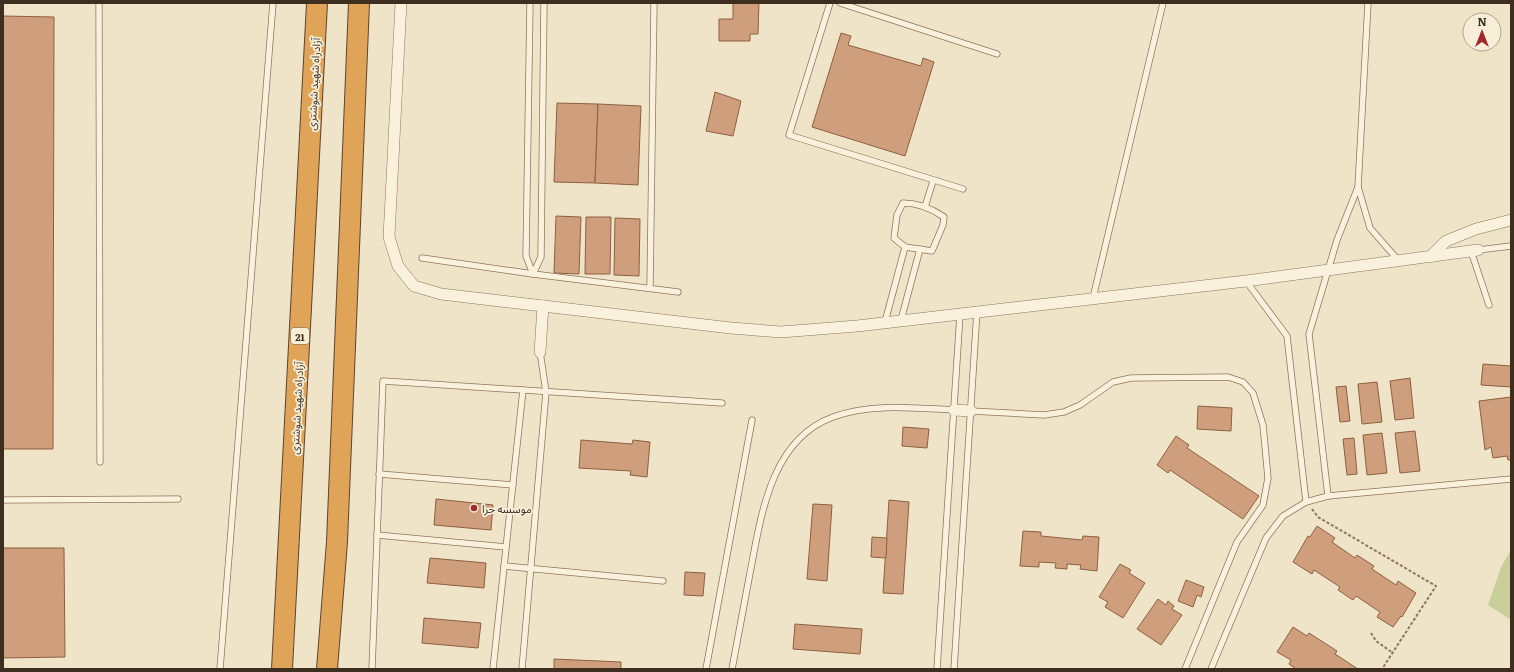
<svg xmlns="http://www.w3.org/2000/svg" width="1514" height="672" viewBox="0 0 1514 672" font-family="Literata,'Noto Sans Arabic',serif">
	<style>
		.green { fill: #c9cf9b }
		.building { fill: #cf9f7d; stroke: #8d5f41 }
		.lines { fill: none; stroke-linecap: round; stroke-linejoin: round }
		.service-casing { stroke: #8d765c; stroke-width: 7 }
		.minor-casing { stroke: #8d765c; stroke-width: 12 }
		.motorway-casing { stroke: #5b4430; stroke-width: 22 }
		.path { stroke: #8d765c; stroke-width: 2; stroke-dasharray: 3 2; stroke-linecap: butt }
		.service { stroke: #faf1dc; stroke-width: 5.5 }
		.minor { stroke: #faf1dc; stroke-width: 11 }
		.motorway { stroke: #e0a458; stroke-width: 20 }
		.poi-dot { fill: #9e2a2b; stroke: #f7eed8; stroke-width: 1.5 }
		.labels { text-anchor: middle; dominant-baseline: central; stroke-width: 3.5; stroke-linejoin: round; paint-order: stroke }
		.shield { fill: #f7eed8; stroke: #756857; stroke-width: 1 }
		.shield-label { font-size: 10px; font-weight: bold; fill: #3d2e20 }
		.street-label { font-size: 11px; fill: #3d2e20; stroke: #f7eed8 }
		.poi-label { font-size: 11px; fill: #3d2e20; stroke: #f7eed8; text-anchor: start }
	</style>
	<rect width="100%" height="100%" fill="#f0e4c8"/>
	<polygon class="green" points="1511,550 1511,620 1488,605 1501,567"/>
	<g class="building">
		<polygon points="733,3 759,3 758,34 750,34 750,41 719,41 719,19 733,19"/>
		<polygon points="3,16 54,17 53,449 3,449"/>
		<polygon points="841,33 851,36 848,45 921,66 923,58 934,62 905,156 812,127"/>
		<polygon points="715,92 741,101 733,136 706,131"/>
		<polygon points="557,103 598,104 595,183 554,182"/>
		<polygon points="598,104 641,106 638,185 595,183"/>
		<polygon points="556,216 581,217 579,274 554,273"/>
		<polygon points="586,217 611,217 610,274 585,274"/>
		<polygon points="615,218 640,219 639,276 614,275"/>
		<polygon points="1483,364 1511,366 1511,387 1481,385"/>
		<polygon points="1410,378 1414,418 1395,420 1390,381"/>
		<polygon points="1377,382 1382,422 1362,424 1358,384"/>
		<polygon points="1346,386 1350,421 1340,422 1336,387"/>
		<polygon points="1511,397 1511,460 1508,460 1507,456 1493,458 1491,447 1485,450 1479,401"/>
		<polygon points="1198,406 1232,408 1231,431 1197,429"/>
		<polygon points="903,427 929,429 927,448 902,446"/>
		<polygon points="1415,431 1420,471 1400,473 1395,433"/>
		<polygon points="1382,433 1387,473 1367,475 1363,435"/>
		<polygon points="1176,436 1189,445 1187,448 1259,496 1243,519 1170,470 1168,473 1157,465"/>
		<polygon points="1354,438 1357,474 1347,475 1343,439"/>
		<polygon points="581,440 632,444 633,440 650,442 647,477 630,475 631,471 579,468"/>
		<polygon points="436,499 493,505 491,530 434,525"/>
		<polygon points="889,500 909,502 903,594 883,593"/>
		<polygon points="813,504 832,505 827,581 807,579"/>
		<polygon points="1317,526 1335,538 1332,542 1355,558 1357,555 1374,566 1372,569 1396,585 1398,581 1416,593 1402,617 1401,616 1393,627 1377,617 1380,612 1356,596 1353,600 1338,590 1340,587 1314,570 1312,574 1293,562 1308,536 1310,537"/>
		<polygon points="1023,531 1041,532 1041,536 1082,540 1083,536 1099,537 1097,571 1080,569 1081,565 1067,564 1067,569 1055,568 1056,563 1039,562 1039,567 1020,566"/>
		<polygon points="872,537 887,538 886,558 871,557"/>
		<polygon points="3,548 64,548 65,657 3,658"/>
		<polygon points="430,558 486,563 484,588 427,583"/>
		<polygon points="1120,564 1131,570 1129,573 1145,583 1123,618 1105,607 1108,602 1099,597"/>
		<polygon points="685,572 705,573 703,596 684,595"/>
		<polygon points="1186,580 1204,587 1201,597 1197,595 1193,607 1178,601"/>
		<polygon points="1158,599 1166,605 1168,601 1174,606 1172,609 1182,615 1161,645 1137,629"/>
		<polygon points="424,618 481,623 478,648 422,643"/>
		<polygon points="795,624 862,629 860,654 793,649"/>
		<polygon points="1293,627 1307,636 1309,633 1337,651 1335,654 1358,669 1296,669 1289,664 1291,660 1277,652"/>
		<polygon points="554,659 621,662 621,669 554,669"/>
	</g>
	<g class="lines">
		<g class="service-casing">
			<g id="service">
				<polyline points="99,3 100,462"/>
				<polyline points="530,3 526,256 533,274"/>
				<polyline points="830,3 789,135 963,189"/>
				<polyline points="840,3 997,54"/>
				<polyline points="1358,187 1370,228 1398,260"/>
				<path d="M903,203C918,203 931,208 944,217L943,225L932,251L905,247L894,238L897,215Z"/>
				<polyline points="925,207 933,181"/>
				<polyline points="1478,250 1511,246"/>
				<polyline points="1471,251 1489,305"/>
				<polyline points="422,258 533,274 678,292"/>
				<polyline points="533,274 541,257 544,3"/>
				<polyline points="1246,281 1287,336 1306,502"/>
				<polyline points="650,288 654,3"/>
				<polyline points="1093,298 1163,3"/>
				<polyline points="901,320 920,249"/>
				<polyline points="885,322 905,247"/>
				<polyline points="971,411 1044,415 1064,412 1080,405 1113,382 1131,378 1228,377 1243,382 1253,393 1263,425 1268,478 1263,505 1237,542 1185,669"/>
				<polyline points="379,474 513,485"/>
				<polyline points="1328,496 1309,334 1337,240 1358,187 1368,3"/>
				<polyline points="3,500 178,499"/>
				<polyline points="377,535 506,547"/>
				<polyline points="504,566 663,581"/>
				<polyline points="220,669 273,3"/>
				<polyline points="372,669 383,381 722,403"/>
				<polyline points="493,669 523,390"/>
				<polyline points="522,669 546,392 540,352"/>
				<polyline points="706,669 752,420"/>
				<path d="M732,669C738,637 744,605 750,573C761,517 770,440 833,417C871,403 914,408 954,410"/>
				<polyline points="937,669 960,314"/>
				<polyline points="954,669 977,311"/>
				<polyline points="1211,669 1266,538 1283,516 1306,502 1328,496 1511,479"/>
			</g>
		</g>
		<g class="minor-casing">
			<g id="minor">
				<polyline points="401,3 389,237 398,266 414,286 441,294 731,328 781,332 857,326 1246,281 1478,250"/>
				<polyline points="1430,257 1446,241 1476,229 1511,220"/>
				<polyline points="540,352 543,306"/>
				<polyline points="954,410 971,411"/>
			</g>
		</g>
		<g class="motorway-casing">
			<g id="motorway">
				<polyline points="282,669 317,3"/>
				<polyline points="327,669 337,542 359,3"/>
			</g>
		</g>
		<g class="path">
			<polyline points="1312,509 1318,517 1436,586 1382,669"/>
			<polyline points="1371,633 1376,641 1393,653"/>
		</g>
		<use href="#service" class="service"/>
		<use href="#minor" class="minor"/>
		<use href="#motorway" class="motorway"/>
	</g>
	<circle class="poi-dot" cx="474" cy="508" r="4"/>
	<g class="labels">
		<rect class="shield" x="291" y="328" width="18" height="16" rx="3"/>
		<g class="shield-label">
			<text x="300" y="336">21</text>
		</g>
		<g class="street-label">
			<text transform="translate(313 84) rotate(-87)">آزادراه شهید شوشتری</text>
			<text transform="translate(296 408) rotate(-87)">آزادراه شهید شوشتری</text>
		</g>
		<g class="poi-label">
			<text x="482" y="508">موسسه حرا</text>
		</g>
	</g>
	<rect width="1514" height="672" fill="none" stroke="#3d2e20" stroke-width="8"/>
	<g transform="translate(1482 32)"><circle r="19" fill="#f7eed8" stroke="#ada18e"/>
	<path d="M0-3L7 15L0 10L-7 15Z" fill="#9e2a2b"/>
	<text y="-6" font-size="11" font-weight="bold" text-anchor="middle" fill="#3d2e20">N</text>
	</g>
</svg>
